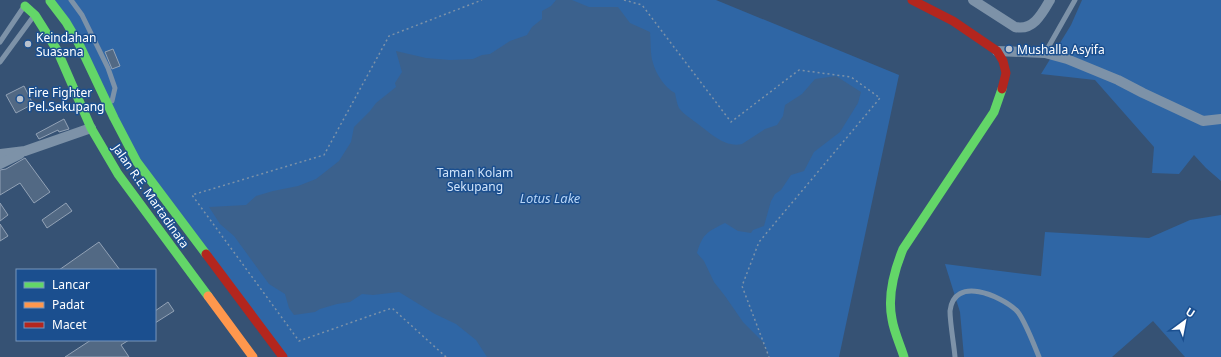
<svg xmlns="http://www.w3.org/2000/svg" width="1221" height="357" viewBox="0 0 1221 357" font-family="'Noto Sans',sans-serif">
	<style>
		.green { fill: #2f66a5 }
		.water { fill: #3b618d }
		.building { fill: #526984; stroke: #92a2b6 }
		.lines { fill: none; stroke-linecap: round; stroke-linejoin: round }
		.path { stroke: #7d92a8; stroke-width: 1.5; stroke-dasharray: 2 3; stroke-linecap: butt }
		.lane { stroke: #7d92a8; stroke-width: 5 }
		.street { stroke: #7d92a8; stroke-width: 10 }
		.fast { stroke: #63d668; stroke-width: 9 }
		.slow { stroke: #ff974d; stroke-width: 9 }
		.jam { stroke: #b3261e; stroke-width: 9 }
		.poi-dot { fill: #b9c2ce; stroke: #1b4f8f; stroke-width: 1.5 }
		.labels { text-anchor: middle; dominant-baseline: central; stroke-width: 3; stroke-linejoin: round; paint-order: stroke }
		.poi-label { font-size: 12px; fill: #fff; stroke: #1b4f8f; text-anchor: start }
		.park-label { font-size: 12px; fill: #cfe3fa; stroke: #1b4f8f }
		.street-label { font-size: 12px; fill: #fff; stroke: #1b4f8f }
		.water-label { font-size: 13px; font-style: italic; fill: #b5d3f5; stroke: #1b4f8f }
	</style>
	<rect width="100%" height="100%" fill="#365274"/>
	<g class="green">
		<polygon points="51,0 716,0 899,75 839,357 283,357 137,162"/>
		<polygon points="1082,0 1221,0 1221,181 1206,168 1194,155 1179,174 1152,173 1154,147 1095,80 1041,74 1071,25"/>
		<polygon points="1221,215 1221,357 1185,357 1153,321 1112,357 964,357 960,312 945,264 1041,276 1045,232 1149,238 1190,220"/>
	</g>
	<path class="water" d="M556,0H572L589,7H618L630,23L650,32C651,42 650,54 653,63C656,74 665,88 675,93C676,98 677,104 679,108C684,115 692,119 698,124C710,133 725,148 742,144L765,129L777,125L783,116L785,105L802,94L815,79L836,76L861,92L858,103L840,132L814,152L804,171L791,175L781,190L775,194L771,201L764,226L753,230L751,233L738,231L725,223C707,232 703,233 697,253L704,261L714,282L725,296L743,322L763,342L770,357H487L476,340L456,324L435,314L399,292L373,295L362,294L350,302L337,304L320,309L315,312L294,315L289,308L285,294L269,284L234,236L220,224L209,207L246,205L256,196L273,191L298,186L316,179L339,161L351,142L354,127L370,111L376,103L396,87L395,83L402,72L396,51L426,58L450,60L473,59L482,55L490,54L510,41L527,35L532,27L542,19V11L551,6Z"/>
	<g class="building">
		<polygon points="113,49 120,66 112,69 105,52"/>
		<polygon points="24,86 33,104 16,113 6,95"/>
		<polygon points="64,119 69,129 59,132 58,130 39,139 36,134"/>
		<polygon points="25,158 50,192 34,203 20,183 0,195 0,170 6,169"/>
		<polygon points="0,203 8,215 0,221"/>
		<polygon points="66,203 72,211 47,228 42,220"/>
		<polygon points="0,224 8,236 0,241"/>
		<polygon points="99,242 120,270 59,270"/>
		<polygon points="168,302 174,311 155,323 155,311"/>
		<polygon points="91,340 129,340 121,345 129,357 65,357"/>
	</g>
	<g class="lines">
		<g class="path">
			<polyline points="624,0 642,5 731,122 799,70 851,77 880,98 759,242 742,286 769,357"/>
			<polyline points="446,357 392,308 299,341 192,195 324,155 389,36 482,0"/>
		</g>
		<g class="lane">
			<polyline points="71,0 82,15 108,68 115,88 112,101"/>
			<polyline points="0,42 23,8"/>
			<polyline points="1045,53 1075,0"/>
			<polyline points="0,62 33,17"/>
			<path d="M955,357C954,345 950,323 950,311C954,275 1001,296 1016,310C1023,316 1035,347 1039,357"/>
		</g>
		<g class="street">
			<path d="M973,0L1015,27C1033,31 1042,14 1050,0"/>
			<polyline points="997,51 1045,53 1067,59 1118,80 1143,93 1203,121 1221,119"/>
			<polyline points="0,154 25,151 91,128"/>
			<polyline points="0,164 20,154"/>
		</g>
		<g class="fast">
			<polyline points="50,1 66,22 79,44 114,118 137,162 206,254"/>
			<polyline points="25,6 35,15 57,50 91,128 118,174 208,296"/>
			<path d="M904,357C900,344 894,332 892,319C887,295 894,271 903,249L994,112L1002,89"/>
		</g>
		<polyline class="slow" points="208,296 253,357"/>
		<g class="jam">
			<polyline points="912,0 953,21 997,51 1003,61 1006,73 1002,89"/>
			<polyline points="206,254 283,357"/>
		</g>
	</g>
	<g class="poi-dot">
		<circle cx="28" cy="44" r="4"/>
		<circle cx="1009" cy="49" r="4"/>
		<circle cx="20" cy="99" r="4"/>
	</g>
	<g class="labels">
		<g class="poi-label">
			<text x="36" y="37">Keindahan<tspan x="36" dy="14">Suasana</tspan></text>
			<text x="1017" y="49">Mushalla Asyifa</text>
			<text x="28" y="92">Fire Fighter<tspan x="28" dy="14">Pel.Sekupang</tspan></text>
		</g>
		<g class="park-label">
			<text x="475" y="172">Taman Kolam<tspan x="475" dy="14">Sekupang</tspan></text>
		</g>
		<g class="street-label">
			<text transform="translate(151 196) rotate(55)">Jalan R.E. Martadinata</text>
		</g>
		<g class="water-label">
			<text x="550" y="198">Lotus Lake</text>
		</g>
	</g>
	<rect x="16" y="269" width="140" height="72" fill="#1b4f8f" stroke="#7695bc"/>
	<rect x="24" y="282" width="20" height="6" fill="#63d668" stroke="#7695bc"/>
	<text x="52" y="289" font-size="12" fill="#ffffff">Lancar</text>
	<rect x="24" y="302" width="20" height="6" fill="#ff974d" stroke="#7695bc"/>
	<text x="52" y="309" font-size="12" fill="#ffffff">Padat</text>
	<rect x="24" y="322" width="20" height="6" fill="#b3261e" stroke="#7695bc"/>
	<text x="52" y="329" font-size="12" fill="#ffffff">Macet</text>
	<g transform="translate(1185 321) rotate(32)" stroke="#1b4f8f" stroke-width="3" paint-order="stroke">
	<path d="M0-3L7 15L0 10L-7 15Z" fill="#ffffff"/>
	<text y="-6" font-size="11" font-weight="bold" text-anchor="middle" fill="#ffffff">U</text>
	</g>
</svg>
